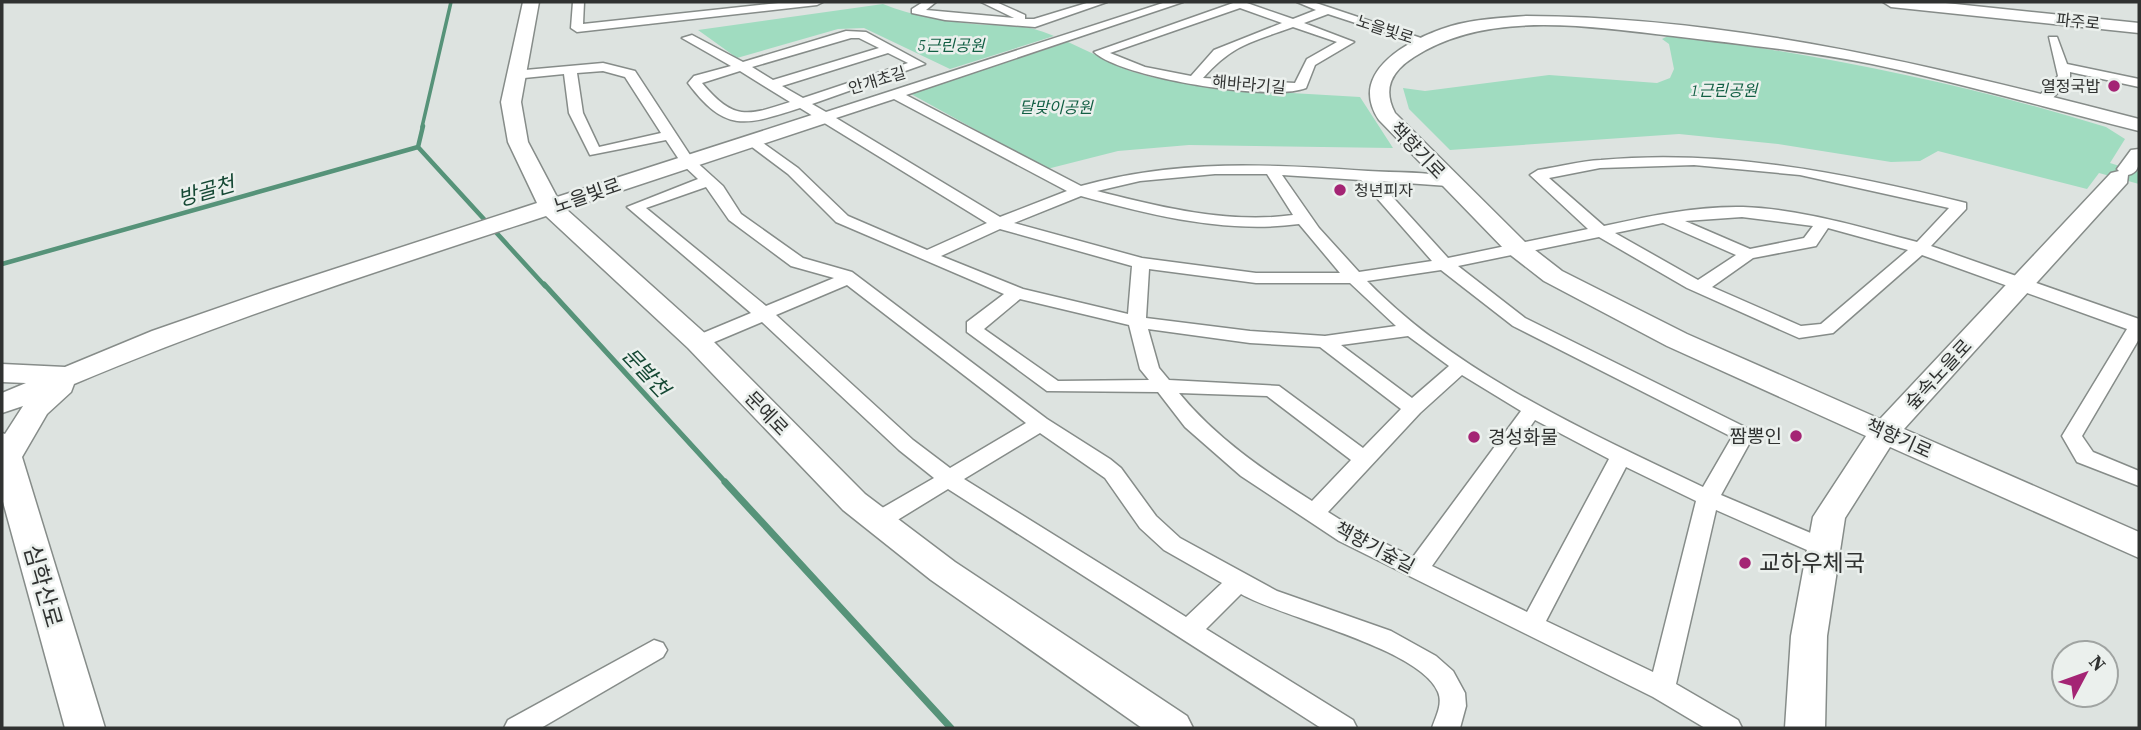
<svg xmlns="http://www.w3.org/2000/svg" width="2141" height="730" viewBox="0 0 2141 730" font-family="'Source Serif 4','Noto Sans KR',serif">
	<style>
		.green { fill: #a0dcc0 }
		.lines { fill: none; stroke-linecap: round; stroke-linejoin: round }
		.stream-far3 { stroke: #569379; stroke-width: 3.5 }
		.stream-far2 { stroke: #569379; stroke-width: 4.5 }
		.stream-far1 { stroke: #569379; stroke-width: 5 }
		.stream { stroke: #569379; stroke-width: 7 }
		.street-casing { stroke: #868c89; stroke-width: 3 }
		.secondary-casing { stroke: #868c89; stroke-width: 3 }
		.street { fill: #fff; fill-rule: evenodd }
		.secondary { fill: #fff; fill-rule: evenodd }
		.poi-dot { fill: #a42474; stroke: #ebf0ed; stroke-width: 2.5 }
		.labels { text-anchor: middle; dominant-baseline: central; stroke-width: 5; stroke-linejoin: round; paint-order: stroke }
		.far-street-label { font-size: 16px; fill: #303231; stroke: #ebf0ed }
		.far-park-label { font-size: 16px; font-style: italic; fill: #125f44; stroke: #ebf0ed }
		.far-poi-label { font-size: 16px; fill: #303231; stroke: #ebf0ed; text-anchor: end }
		.street-label { font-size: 19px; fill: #303231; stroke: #ebf0ed }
		.poi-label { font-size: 19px; fill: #303231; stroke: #ebf0ed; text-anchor: end }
		.water-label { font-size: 21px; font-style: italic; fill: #154834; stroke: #ebf0ed }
		.near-poi-label { font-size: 23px; fill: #303231; stroke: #ebf0ed; text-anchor: start }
		.near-street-label { font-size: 23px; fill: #303231; stroke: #ebf0ed }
	</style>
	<rect width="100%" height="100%" fill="#dde3e0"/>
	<g class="green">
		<path d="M883,4C913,16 942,21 974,24C1008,27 1021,22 1054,36L950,69L864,28L838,29L737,58L698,30Z"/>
		<path d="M1670,35C1818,54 1963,83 2106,127L2125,139L2110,163L2139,172V184L2099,173L2087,189L1938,151L1920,161L1891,162L1778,144L1679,134L1450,150L1409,109L1403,88L1425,91L1549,75L1657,83L1670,78L1674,69L1669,44L1662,39Z"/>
		<polygon points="1068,42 1130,71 1151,77 1241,90 1360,97 1393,148 1189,145 1118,151 1047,169 911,94"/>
	</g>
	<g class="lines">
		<polyline class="stream-far3" points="422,127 451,2"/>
		<g class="stream-far2">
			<polyline points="423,126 418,147 545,286"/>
			<polyline points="2,264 418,147"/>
		</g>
		<polyline class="stream-far1" points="544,284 727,484"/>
		<polyline class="stream" points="725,482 951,728"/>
		<g class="street-casing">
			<g id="street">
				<polygon points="573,2 584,2 583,24 788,2 823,2 817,5 577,32 571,28"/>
				<polygon points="923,2 936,2 926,10 1014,18 981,2 996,2 1025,15 1025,19 1034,19 1090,2 1107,2 1035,27 945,20 912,13 912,9"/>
				<path d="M1166,2H1183L906,95L1081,186C1176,159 1270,164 1368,171C1395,173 1427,171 1453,178V184L1448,186L1378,181L1448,258L1588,229L1530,175L1538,170C1559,167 1580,161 1601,160C1724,149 1846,173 1966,203V209L1931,246L2139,319V339L2082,436L2093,452L2139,471V486L2077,462L2062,436L2127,329L1922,255L1833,333L1799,338L1687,288L1599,237L1458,266L1525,318L1751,430L1754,435L1721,495L1832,542L1836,548L1832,554L1824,556L1816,554L1716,510L1676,684L1738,720L1742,728H1705L1653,697L1339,541L1241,476L1185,427L1158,392L1047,391L967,332V322L1004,294L836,222L788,174L744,141L746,138H756L798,168L848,216L927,250L987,223L800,108C746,125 726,134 688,83L694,76L731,66L682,38L692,35L743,62L846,31L866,32L925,64L812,104L826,112ZM851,38H859L879,48L773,80L752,67ZM888,53L908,63L803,98L782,86ZM740,71L790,102C747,116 734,121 702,83ZM894,99L1067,191L1000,217L836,118ZM1694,165L1800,175L1949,208L1917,242C1860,227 1802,209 1743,207C1696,206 1649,216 1604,226L1549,178L1600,168ZM1215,174H1267L1293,215C1229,224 1159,207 1097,191L1140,181ZM1282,175L1361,180L1432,261L1359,272L1319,228ZM1081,196C1151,215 1226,234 1299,224L1340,273H1256L1142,258L1014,223ZM1742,217L1813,226L1804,238L1750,249L1685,221ZM1663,223L1736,255L1698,280L1615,233ZM1828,228L1908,250L1821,324L1801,326L1712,287L1753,258L1816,246ZM1000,229L1132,266L1128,314L1023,289L941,256ZM1149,269L1256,283H1350L1396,326L1325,336L1250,331L1146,318ZM1441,270L1513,326L1732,437L1703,487C1588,432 1457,374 1367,281ZM1020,299L1129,325L1140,369L1149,380L1058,381L984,329ZM1148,329L1250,343L1320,347L1401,409L1363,448L1279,386L1169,380L1159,368ZM1408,336L1449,366L1412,398L1341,345ZM1462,375L1521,411L1413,557L1355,529L1328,512L1420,413ZM1179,393L1267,396L1351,460L1312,501C1263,470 1216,438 1179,393ZM1535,420L1609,459L1527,612L1432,566ZM1626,467L1696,501L1653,672L1546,621Z"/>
				<path d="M1236,2H1244L1293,19L1316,10L1297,2H1313L1433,42L1423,45L1328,14L1304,23L1354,42L1315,65L1306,88C1272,102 1121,78 1094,52ZM1240,8L1282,23L1214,50L1191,76L1145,67L1110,53ZM1293,27L1337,42L1307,59L1295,83L1203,78C1233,44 1252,42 1293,27Z"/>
				<polygon points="2049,37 2057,37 2067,64 2139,79 2139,87 2070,72 2070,80 2048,103 2038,103 2038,97 2058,76"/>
				<path d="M603,63L635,71L692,158L723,186L741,214L803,258L852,272L1047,419L1110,459L1121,468L1156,516L1180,538L1277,591L1391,631L1436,656L1453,671L1465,693L1466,706L1460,728H1432C1436,716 1443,704 1438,692C1420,648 1283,618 1241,594L1206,629L1353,720L1357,728H1321L948,489L886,527H870L867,521L870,515L934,478L899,450L762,322L705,346H691L689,342L691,338L751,313L627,207L698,179L682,164L666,140L590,155L569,113L564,74L514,79L508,75L514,71ZM603,71L625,77L661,133L599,147L583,113L577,73ZM706,187L729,220L791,266L834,278L766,306L646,208ZM847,285L1026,423L950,468L913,440L776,315ZM1040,433L1105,478L1140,528L1164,550L1222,583L1186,617L964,479Z"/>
				<polygon points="654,640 663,643 667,650 663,657 541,728 504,728 508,720"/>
			</g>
		</g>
		<g class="secondary-casing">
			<g id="secondary">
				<path d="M523,2H539L521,102L528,142L557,197L818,113H832L835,117L832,121L566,209L708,336L865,494L955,562L1187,716L1193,728H1142L931,580L843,510L688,348L546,216C387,268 228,319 74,384L71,392L47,414L22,457L105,728H65L2,498V433L5,434L23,406L2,413V393L26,383L2,382V364L65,367L152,331L270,290L537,203L508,142L501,102Z"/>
				<polygon points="1883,2 1936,2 2139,23 2139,33 1891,7"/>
				<path d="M1526,16C1736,17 1938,67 2139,119V131C2050,109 1962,83 1872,64C1806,51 1739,44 1673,36C1589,27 1489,9 1414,57C1392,71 1382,88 1395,113L1526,243L1562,271L1687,334L1880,419L2111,173L2119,171L2117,169L2131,150L2139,149C2139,161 2141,172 2128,175L2127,183L1904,429L2139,532V558L1890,447L1845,518L1827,636L1825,728H1785L1791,636L1813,517L1866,436L1667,346L1544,281L1508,253L1379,120C1346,71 1412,38 1451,26C1475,19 1501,18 1526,16Z"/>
			</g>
		</g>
		<use href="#street" class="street"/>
		<use href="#secondary" class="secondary"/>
	</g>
	<g class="poi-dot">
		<circle cx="2114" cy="86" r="7"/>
		<circle cx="1340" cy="190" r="7"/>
		<circle cx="1796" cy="436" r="7"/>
		<circle cx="1474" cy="437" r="7"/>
		<circle cx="1745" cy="563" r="7"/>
	</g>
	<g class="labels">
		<g class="far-street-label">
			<text transform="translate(2078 21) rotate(6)">파주로</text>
			<text transform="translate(1385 29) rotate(18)">노을빛로</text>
			<text transform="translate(877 80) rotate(-17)">안개초길</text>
			<text transform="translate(1249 84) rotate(5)">해바라기길</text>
		</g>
		<g class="far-park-label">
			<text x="951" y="45">5근린공원</text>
			<text x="1724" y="90">1근린공원</text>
			<text x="1056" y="107">달맞이공원</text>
		</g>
		<g class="far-poi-label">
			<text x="2100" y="86">열정국밥</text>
			<text x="1354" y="190" text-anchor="start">청년피자</text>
		</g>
		<g class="street-label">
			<text transform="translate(1418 150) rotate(46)">책향기로</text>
			<text transform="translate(587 195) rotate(-19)">노을빛로</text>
			<text transform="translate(1938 374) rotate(-47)">숲속노을로</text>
			<text transform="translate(767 413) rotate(46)">문예로</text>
			<text transform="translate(1899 438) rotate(24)">책향기로</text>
			<text transform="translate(1375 547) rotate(28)">책향기숲길</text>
		</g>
		<g class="poi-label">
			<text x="1782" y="436">짬뽕인</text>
			<text x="1488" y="437" text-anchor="start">경성화물</text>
		</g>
		<g class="water-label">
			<text transform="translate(206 191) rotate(-16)">방골천</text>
			<text transform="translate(646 372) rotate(47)">문발천</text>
		</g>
		<g class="near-poi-label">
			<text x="1759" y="563">교하우체국</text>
		</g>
		<g class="near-street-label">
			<text transform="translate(43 586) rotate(74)">심학산로</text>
		</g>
	</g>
	<rect width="2141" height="730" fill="none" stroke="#303231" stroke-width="7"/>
	<g transform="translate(2085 674) rotate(49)"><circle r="33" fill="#ebf0ed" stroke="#a0a4a2" stroke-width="2"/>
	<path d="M0-5L12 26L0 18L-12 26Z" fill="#a42474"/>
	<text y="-10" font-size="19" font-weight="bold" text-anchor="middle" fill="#303231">N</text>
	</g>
</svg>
